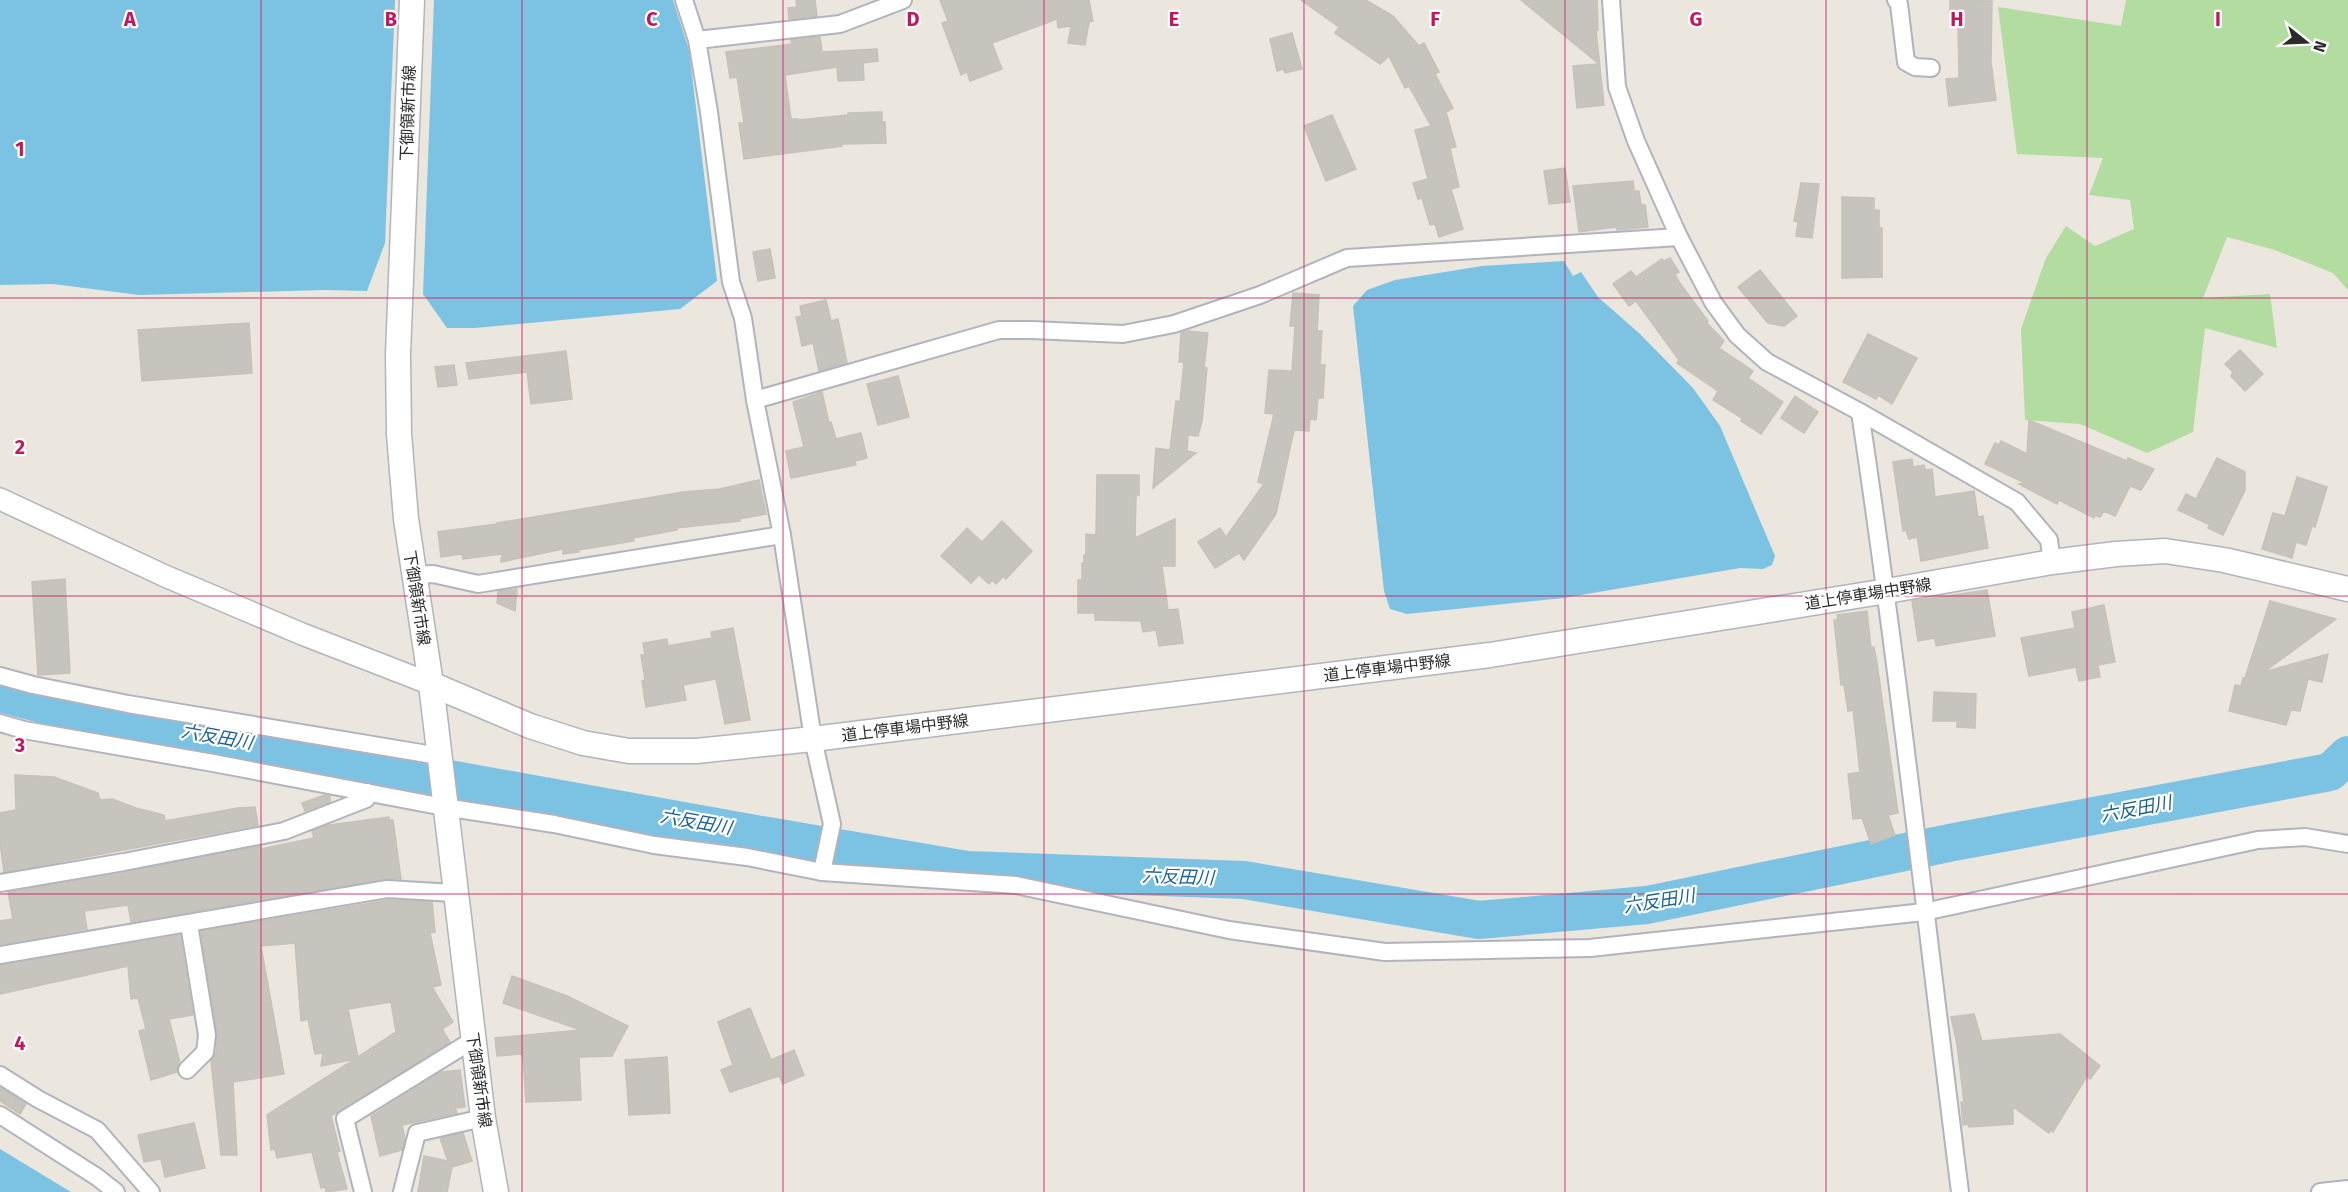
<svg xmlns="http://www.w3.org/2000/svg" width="2348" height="1192" viewBox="0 0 2348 1192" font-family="'Fira Sans','Noto Sans JP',sans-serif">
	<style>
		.green { fill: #b2dca0 }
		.water { fill: #7cc3e3 }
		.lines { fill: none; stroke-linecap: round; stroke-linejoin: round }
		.river { stroke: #7cc3e3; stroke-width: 38 }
		.building { fill: #c7c4bd; stroke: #c6c2b8; stroke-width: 1.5; fill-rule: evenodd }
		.minor-casing { stroke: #b2b4bd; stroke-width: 20 }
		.tertiary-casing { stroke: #b2b4bd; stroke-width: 24 }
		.secondary-casing { stroke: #b2b4bd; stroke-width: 27 }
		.minor { stroke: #fff; stroke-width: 16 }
		.tertiary { stroke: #fff; stroke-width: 21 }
		.secondary { stroke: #fff; stroke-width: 24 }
		.grid { fill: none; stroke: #c2185b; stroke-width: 1.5; stroke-opacity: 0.55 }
		.labels { text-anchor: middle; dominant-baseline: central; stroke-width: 4.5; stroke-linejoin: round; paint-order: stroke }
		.street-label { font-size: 16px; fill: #2b2b2b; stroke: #fff }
		.water-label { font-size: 18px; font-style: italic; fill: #1b628f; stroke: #fff }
		.grid-label { font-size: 20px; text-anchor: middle; font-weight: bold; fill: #c2185b; stroke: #fff; stroke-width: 4.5; stroke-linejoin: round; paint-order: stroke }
	</style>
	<rect width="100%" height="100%" fill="#ebe6de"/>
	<polygon class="green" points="2126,0 2348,0 2348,290 2333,273 2275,250 2227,237 2203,298 2270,294 2277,348 2205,328 2193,432 2147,453 2080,424 2025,420 2021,329 2046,258 2066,226 2095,246 2134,229 2130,200 2089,195 2103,158 2017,154 1998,7 2121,26"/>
	<g class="water">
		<polygon points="0,0 395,0 385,243 367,291 325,290 139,295 53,284 0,285"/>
		<polygon points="434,0 673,0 689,50 717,281 680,309 475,328 447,328 423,294"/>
		<polygon points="1564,261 1573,276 1581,272 1598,297 1640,334 1693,388 1720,426 1775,556 1772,565 1763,569 1740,568 1563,598 1407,614 1390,609 1384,591 1353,306 1367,290 1395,280 1482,266"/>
		<polygon points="0,1149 71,1192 0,1192"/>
	</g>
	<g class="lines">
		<polyline class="river" points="0,693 65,710 744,832 967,870 1244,880 1479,920 1647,905 1954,842 2330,772 2348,755"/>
	</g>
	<g class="building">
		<polygon points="796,0 815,0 817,16 789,19 788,8 797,7"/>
		<polygon points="940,0 1089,0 1093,21 1089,22 1085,45 1068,43 1071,26 1058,28 1057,19 992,43 1002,69 970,81 967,72 961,75 942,23 948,21"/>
		<polygon points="1301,0 1366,0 1393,16 1419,46 1424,43 1439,72 1435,74 1453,108 1446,112 1456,147 1450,148 1459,187 1451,189 1463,229 1439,237 1435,224 1430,225 1422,198 1418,199 1413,183 1428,179 1415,130 1431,126 1409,86 1405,88 1389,56 1380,64 1335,33 1339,27"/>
		<polygon points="1521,0 1597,0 1598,30 1596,30 1604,105 1577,108 1573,66 1599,64"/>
		<polygon points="1950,0 1992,1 1991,62 1996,100 1949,106 1946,79 1959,78 1958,19 1950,19"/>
		<polygon points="1292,33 1302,69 1285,73 1283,69 1277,71 1270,39"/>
		<polygon points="820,37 822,52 877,49 878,61 863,63 864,80 838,81 837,67 785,75 791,119 798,119 799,120 848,115 848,113 882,112 882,122 885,122 886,143 842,144 842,146 744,159 739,123 744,123 737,77 730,78 726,52 792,44 791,40"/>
		<polygon points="1332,115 1356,169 1326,181 1304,126"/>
		<polygon points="1565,168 1570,202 1549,204 1544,171"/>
		<polygon points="1633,181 1634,191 1639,191 1641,205 1645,205 1648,227 1617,230 1616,227 1579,232 1573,186"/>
		<polygon points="1801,183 1819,184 1812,238 1796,236 1798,222 1794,221"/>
		<polygon points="1842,197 1874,198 1874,210 1879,210 1879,228 1882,228 1882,277 1842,278"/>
		<polygon points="770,249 775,278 758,281 753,252"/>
		<polygon points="1670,258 1679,272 1675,274 1679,282 1708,321 1706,322 1724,341 1719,348 1753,371 1748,378 1783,402 1761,434 1741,421 1742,418 1713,400 1718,391 1677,363 1679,360 1636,301 1629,306 1613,284 1631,271 1636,277 1662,259 1664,261"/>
		<polygon points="1760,270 1797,316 1784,326 1768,323 1738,287"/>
		<polygon points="1293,293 1319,295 1317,331 1322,331 1320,365 1325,365 1323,398 1318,398 1316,420 1310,419 1309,431 1294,430 1276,514 1244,560 1239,553 1215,568 1198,542 1220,528 1226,537 1264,484 1258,482 1274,414 1265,413 1269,370 1292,371 1295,326 1290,326"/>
		<polygon points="826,300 831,321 838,319 847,363 819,371 813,343 802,346 796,317 802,316 800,306"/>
		<polygon points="249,323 252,373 142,381 138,330"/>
		<polygon points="1187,331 1208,333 1204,367 1207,368 1202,421 1198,436 1188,435 1187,451 1196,453 1153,488 1156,448 1170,450 1176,401 1180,402 1184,362 1179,362 1181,333"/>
		<polygon points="1868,334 1917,358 1892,404 1878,395 1876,399 1843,382"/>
		<polygon points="2240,350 2263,374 2245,391 2231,376 2233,372 2225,364"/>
		<polygon points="566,351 572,399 531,404 527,372 469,379 466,363"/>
		<polygon points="454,365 457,385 438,387 435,367"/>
		<polygon points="898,376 909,417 878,425 867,384"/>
		<polygon points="822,392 829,423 831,422 836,439 861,433 867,458 855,461 856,465 791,478 786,451 804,447 793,402"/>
		<polygon points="1795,396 1818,412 1804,433 1781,418"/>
		<polygon points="2029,420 2127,461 2128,458 2154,469 2141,490 2130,486 2115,516 2104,511 2100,517 2095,515 2094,518 2059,500 2057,504 2019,484 2025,483 1985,464 1995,443 1999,445 2001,441 2027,454"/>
		<polygon points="2217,458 2245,472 2245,490 2223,535 2208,528 2210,525 2178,510 2186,494 2196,499"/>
		<polygon points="1912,459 1913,467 1924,465 1925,470 1932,469 1935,497 1974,491 1978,517 1983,516 1988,548 1921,561 1917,537 1909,539 1906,530 1903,531 1893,462"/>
		<polygon points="1097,475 1139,475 1139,495 1136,495 1135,538 1175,519 1175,566 1162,566 1168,610 1178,609 1183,643 1159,646 1156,630 1143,632 1141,621 1095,620 1095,613 1078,613 1078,580 1082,580 1082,563 1084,563 1084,555 1086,555 1086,534 1096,535"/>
		<polygon points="2297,477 2327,487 2315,527 2312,526 2306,545 2296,542 2292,558 2262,549 2273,513 2285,516"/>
		<polygon points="759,480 766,514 739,519 740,521 676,528 677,530 633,538 634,541 579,550 579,552 563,554 563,549 501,562 502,554 463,559 462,554 441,557 438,532 497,524 497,523 683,492 720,489"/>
		<polygon points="1002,521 1032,551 1006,579 1004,576 996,584 992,580 989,584 979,575 971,583 941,556 967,528 982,542"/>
		<polygon points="65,579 70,673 38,675 32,582"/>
		<polygon points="517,589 515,611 497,603 498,591"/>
		<polygon points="1987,590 1995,636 1936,646 1935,638 1918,641 1912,601"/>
		<polygon points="2270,601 2336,619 2264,672 2328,654 2322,682 2308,679 2300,711 2291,710 2286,725 2229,711 2235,685 2241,686 2243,678 2245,678"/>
		<polygon points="2104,605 2115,662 2098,665 2100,677 2079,681 2076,667 2029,676 2021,638 2075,628 2072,612"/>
		<polygon points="1867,611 1871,648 1874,647 1877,663 1898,813 1888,815 1895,835 1871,844 1862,818 1853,819 1848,774 1860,772 1853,710 1848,711 1844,685 1841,685 1834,620 1838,619 1837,615"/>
		<polygon points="733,628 750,720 725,724 716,679 683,685 686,700 646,707 642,681 645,680 641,655 645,655 643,643 667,639 668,646 712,638 711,632"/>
		<polygon points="1934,692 1976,694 1975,728 1957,727 1957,721 1933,721"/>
		<polygon points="15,775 54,777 98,793 100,800 112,799 136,808 164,815 165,821 238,808 255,807 258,825 4,872 0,842 0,813 16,810"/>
		<polygon points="325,795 330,796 330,802 305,811 302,803"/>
		<polygon points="389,817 389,820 393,820 401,879 385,879 131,922 128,905 84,911 87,929 0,944 0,921 13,919 8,892 261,846 261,849 314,838 312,831 329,825"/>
		<path d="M388,900L432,902L435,932L430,933L441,985L432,987L453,1022L442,1029L450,1042L331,1116L340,1151L337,1152L347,1189L326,1192L325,1187L321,1188L312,1152L277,1158L275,1149L271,1150L267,1115L355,1059L321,1066L323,1053L315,1054L308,1019L301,1021L295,943L261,946L284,1074L233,1082L237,1155H221L211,1061L216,1054L217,1034L201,931ZM391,1002L396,1032L358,1057L348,1009Z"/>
		<polygon points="180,935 193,1015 169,1019 180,1063 177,1072 151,1080 139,1031 146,1029 138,998 131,999 128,966 0,994 0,965"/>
		<polygon points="512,976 567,996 628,1026 612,1056 579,1057 581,1100 526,1102 523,1056 521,1054 497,1056 495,1038 581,1030 503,1003"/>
		<polygon points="750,1008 771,1060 794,1050 804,1075 783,1084 779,1076 730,1092 721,1070 733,1065 718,1022"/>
		<polygon points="1974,1014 1982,1041 2060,1034 2100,1066 2090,1079 2087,1076 2053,1132 2051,1130 2049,1133 2013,1107 2013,1124 1969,1127 1968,1124 1963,1125 1961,1102 1964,1102 1957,1044 1951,1017"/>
		<polygon points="667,1057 670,1113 629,1115 625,1060"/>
		<polygon points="460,1070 465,1107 455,1108 457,1113 402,1125 405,1139 402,1150 380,1156 371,1116 441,1072"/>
		<polygon points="0,1087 26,1104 20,1114 0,1101"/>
		<polygon points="194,1123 205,1168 165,1177 161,1159 144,1162 138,1135"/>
		<polygon points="463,1133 472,1161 452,1167 447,1192 418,1192 424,1156 448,1161 440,1138"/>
	</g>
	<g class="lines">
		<g class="minor-casing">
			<g id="minor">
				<polyline points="684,0 697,40 709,112 731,282 743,318 755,400 782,535 813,739 832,824 822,872"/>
				<polyline points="1611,0 1617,87 1636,141 1679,237 1713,302 1737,335 1767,362 1860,412 2017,502 2049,540 2052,562"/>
				<polyline points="1896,0 1899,4 1906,62 1915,67 1931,68"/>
				<polyline points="697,40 840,24 903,0"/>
				<polyline points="755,400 999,330 1032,330 1123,334 1174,324 1260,295 1347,258 1679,237"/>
				<path d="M1860,412C1899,672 1927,932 1960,1192"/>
				<polyline points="414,575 433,574 478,584 782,535"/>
				<polyline points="0,676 33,685 128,704 439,756"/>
				<polyline points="0,723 24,730 213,763 444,807 554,824 654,845 747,857 822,872 1016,885 1229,930 1385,952 1590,948 1924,912 2258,840 2305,837 2348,844"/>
				<polyline points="0,883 124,862 284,831 366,799 367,792"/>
				<polyline points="0,955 387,889 454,893"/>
				<polyline points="187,1070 205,1052 207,1035 189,924"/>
				<polyline points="0,1075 38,1099 97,1130 151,1192"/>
				<polyline points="0,1115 97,1177 116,1192"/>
				<polyline points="363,1192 345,1119 473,1040"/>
				<polyline points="402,1192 417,1133 483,1118"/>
				<polyline points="2320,1192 2348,1189"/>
			</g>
		</g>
		<g class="tertiary-casing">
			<polyline id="tertiary" points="0,499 165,576 302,634 431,684"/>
		</g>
		<g class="secondary-casing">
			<g id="secondary">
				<polyline points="412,0 398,354 399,434 406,519 431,684 483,1118 496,1192"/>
				<polyline points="431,684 530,726 583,743 629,751 696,751 813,739 1490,655 1887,591 2052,562 2116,554 2165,551 2224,560 2348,589"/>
			</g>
		</g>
		<use href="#minor" class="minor"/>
		<use href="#tertiary" class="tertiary"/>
		<use href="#secondary" class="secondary"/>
	</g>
	<path class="grid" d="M261,0V1192M522,0V1192M783,0V1192M1044,0V1192M1304,0V1192M1565,0V1192M1826,0V1192M2087,0V1192M0,298H2348M0,596H2348M0,894H2348"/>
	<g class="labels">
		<g class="street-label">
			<text transform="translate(408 113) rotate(-88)">下御領新市線</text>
			<text transform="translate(1868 594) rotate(-9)">道上停車場中野線</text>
			<text transform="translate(417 598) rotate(81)">下御領新市線</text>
			<text transform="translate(1387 668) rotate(-7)">道上停車場中野線</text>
			<text transform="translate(905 728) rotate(-7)">道上停車場中野線</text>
			<text transform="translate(479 1080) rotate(82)">下御領新市線</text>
		</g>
		<g class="water-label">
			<text transform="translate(217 737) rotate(10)">六反田川</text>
			<text transform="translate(2136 809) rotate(-11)">六反田川</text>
			<text transform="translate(696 822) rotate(10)">六反田川</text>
			<text transform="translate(1178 877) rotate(2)">六反田川</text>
			<text transform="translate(1659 901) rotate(-9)">六反田川</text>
		</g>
	</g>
	<g class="grid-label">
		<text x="130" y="26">A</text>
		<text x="391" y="26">B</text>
		<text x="652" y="26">C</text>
		<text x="913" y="26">D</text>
		<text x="1174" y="26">E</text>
		<text x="1435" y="26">F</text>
		<text x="1696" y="26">G</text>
		<text x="1957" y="26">H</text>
		<text x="2218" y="26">I</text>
		<text x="20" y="156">1</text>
		<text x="20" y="454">2</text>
		<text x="20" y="752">3</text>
		<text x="20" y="1050">4</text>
	</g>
	<g transform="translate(2306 42) rotate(108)" stroke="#ffffff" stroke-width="4.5" paint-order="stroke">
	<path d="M0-4.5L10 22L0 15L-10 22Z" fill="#2b2b2b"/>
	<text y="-9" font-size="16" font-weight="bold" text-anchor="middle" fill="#2b2b2b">N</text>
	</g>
</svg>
